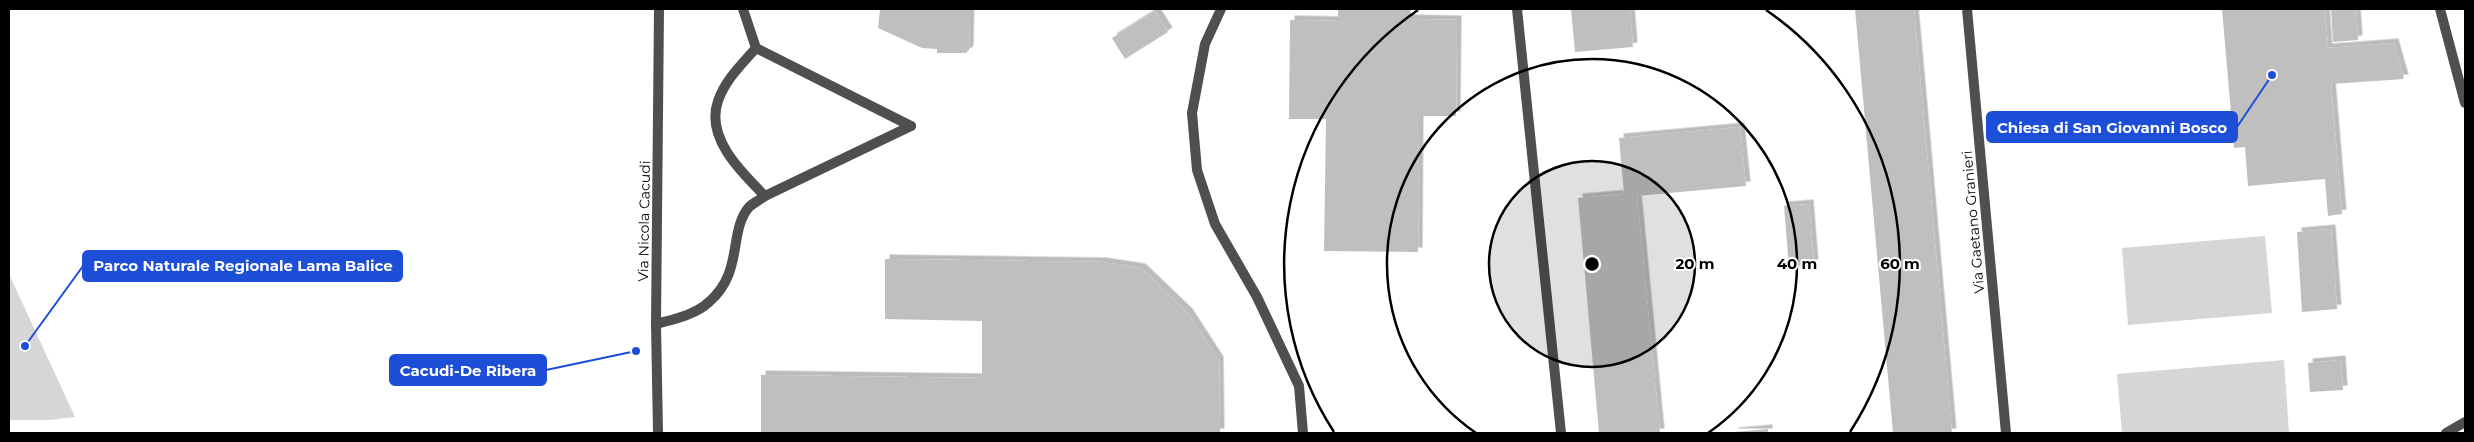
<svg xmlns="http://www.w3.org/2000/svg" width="2474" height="442" viewBox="0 0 2474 442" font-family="Montserrat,sans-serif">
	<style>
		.green { fill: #d6d6d6 }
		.building { fill: #bfbfbf; filter: url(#shadow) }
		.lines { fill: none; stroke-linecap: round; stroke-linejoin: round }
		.service { stroke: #4f4f4f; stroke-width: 10 }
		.minor { stroke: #4f4f4f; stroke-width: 10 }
		.tertiary { stroke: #4f4f4f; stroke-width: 10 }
		.ring { fill: none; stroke: #000; stroke-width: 2.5 }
		.labels { text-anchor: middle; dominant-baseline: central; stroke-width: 4; stroke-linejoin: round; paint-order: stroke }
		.street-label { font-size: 14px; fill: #000; stroke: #fff }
		.centre { fill: #000; stroke: #fff; stroke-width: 2.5 }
		.ring-label { font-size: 15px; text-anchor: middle; font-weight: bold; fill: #000; stroke: #fff; stroke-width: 4; stroke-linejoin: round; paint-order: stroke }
		.leader { fill: none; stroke: #1d4ed8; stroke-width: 2 }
		.callout-dot { fill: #1d4ed8; stroke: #fff; stroke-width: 2 }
		.callout { fill: #1d4ed8; stroke: #1d4ed8; stroke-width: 2 }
		.callout-label { font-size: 15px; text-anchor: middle; font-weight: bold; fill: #fff }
	</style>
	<defs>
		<filter id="shadow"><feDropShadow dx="4.5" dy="-4.5" stdDeviation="0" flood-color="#0004"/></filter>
	</defs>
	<rect width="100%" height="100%" fill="#fff"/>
	<g class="green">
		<polygon points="2265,236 2272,313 2128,325 2122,248"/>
		<polygon points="9,274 75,417 50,420 9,420"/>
		<polygon points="2284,360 2289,433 2122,433 2117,374"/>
	</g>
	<g class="building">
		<polygon points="880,9 970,9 969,50 966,53 937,53 937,49 922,48 878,28"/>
		<polygon points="1338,9 1406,9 1406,19 1457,20 1456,116 1419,116 1418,252 1324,251 1326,119 1289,119 1290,20 1338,21"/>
		<polygon points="1571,9 1630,9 1633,47 1575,52"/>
		<polygon points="1855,9 1914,9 1952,433 1893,433"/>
		<polygon points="2222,9 2325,9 2328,48 2394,43 2404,79 2331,84 2342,214 2328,216 2325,179 2248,186 2245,147 2234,148"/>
		<polygon points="2331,9 2356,9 2358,40 2333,42"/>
		<polygon points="1155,11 1168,32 1125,59 1112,38"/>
		<polygon points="1740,127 1746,186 1637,196 1660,433 1599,433 1578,198 1624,194 1619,138"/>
		<polygon points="1809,204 1814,264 1789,267 1784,206"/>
		<polygon points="2331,229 2337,309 2302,312 2297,232"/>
		<polygon points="885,259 1102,262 1141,268 1188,313 1219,361 1220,433 761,433 761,375 982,378 982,321 885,319"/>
		<polygon points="2341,360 2343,390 2310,392 2308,363"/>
		<polygon points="1768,429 1768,433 1734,433 1734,432"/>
	</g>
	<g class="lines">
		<g class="service">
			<polyline points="743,9 756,48 911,126"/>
			<path d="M756,48C742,64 725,80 718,101C705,138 742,173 765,196"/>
			<path d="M656,324C674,319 695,315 709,302C744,272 728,232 749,207C753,203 760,200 765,196L911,126"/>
		</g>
		<g class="minor">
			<polyline points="1221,9 1205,44 1192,113 1197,170 1215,224 1257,297 1299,386 1303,433"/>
			<polyline points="1517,9 1561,433"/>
			<polyline points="1967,9 2006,433"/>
			<polyline points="2440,9 2465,103"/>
			<polyline points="2446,433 2465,422"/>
		</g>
		<polyline class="tertiary" points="658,433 656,324 659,9"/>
	</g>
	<circle cx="1592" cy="264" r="103" fill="#000" fill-opacity=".12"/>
	<g class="ring">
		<circle cx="1592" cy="264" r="103"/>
		<path d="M1476 433A205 205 0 1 1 1708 433"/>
		<path d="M1334 432A308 308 0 0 1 1418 10M1766 10A308 308 0 0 1 1850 432"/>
	</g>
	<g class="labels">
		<g class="street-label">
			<text transform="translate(644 221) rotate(-89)">Via Nicola Cacudi</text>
			<text transform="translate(1973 222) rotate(-95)">Via Gaetano Granieri</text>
		</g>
	</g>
	<circle cx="1592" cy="264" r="8" class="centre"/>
	<g class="ring-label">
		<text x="1695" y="269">20 m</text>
		<text x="1797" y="269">40 m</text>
		<text x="1900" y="269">60 m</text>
	</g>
	<path class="leader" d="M2272 75L2237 127M25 346L83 266M636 351L546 370"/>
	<g class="callout-dot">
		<circle cx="2272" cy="75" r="5"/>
		<circle cx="25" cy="346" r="5"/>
		<circle cx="636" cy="351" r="5"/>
	</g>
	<g class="callout">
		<rect x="1987" y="112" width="250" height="30" rx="5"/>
		<rect x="83" y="251" width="319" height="30" rx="5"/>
		<rect x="390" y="355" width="156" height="30" rx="5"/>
	</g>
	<g class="callout-label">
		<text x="2112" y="133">Chiesa di San Giovanni Bosco</text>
		<text x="243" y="271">Parco Naturale Regionale Lama Balice</text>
		<text x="468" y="376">Cacudi-De Ribera</text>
	</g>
	<rect width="2474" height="442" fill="none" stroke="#000000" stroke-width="20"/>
</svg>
